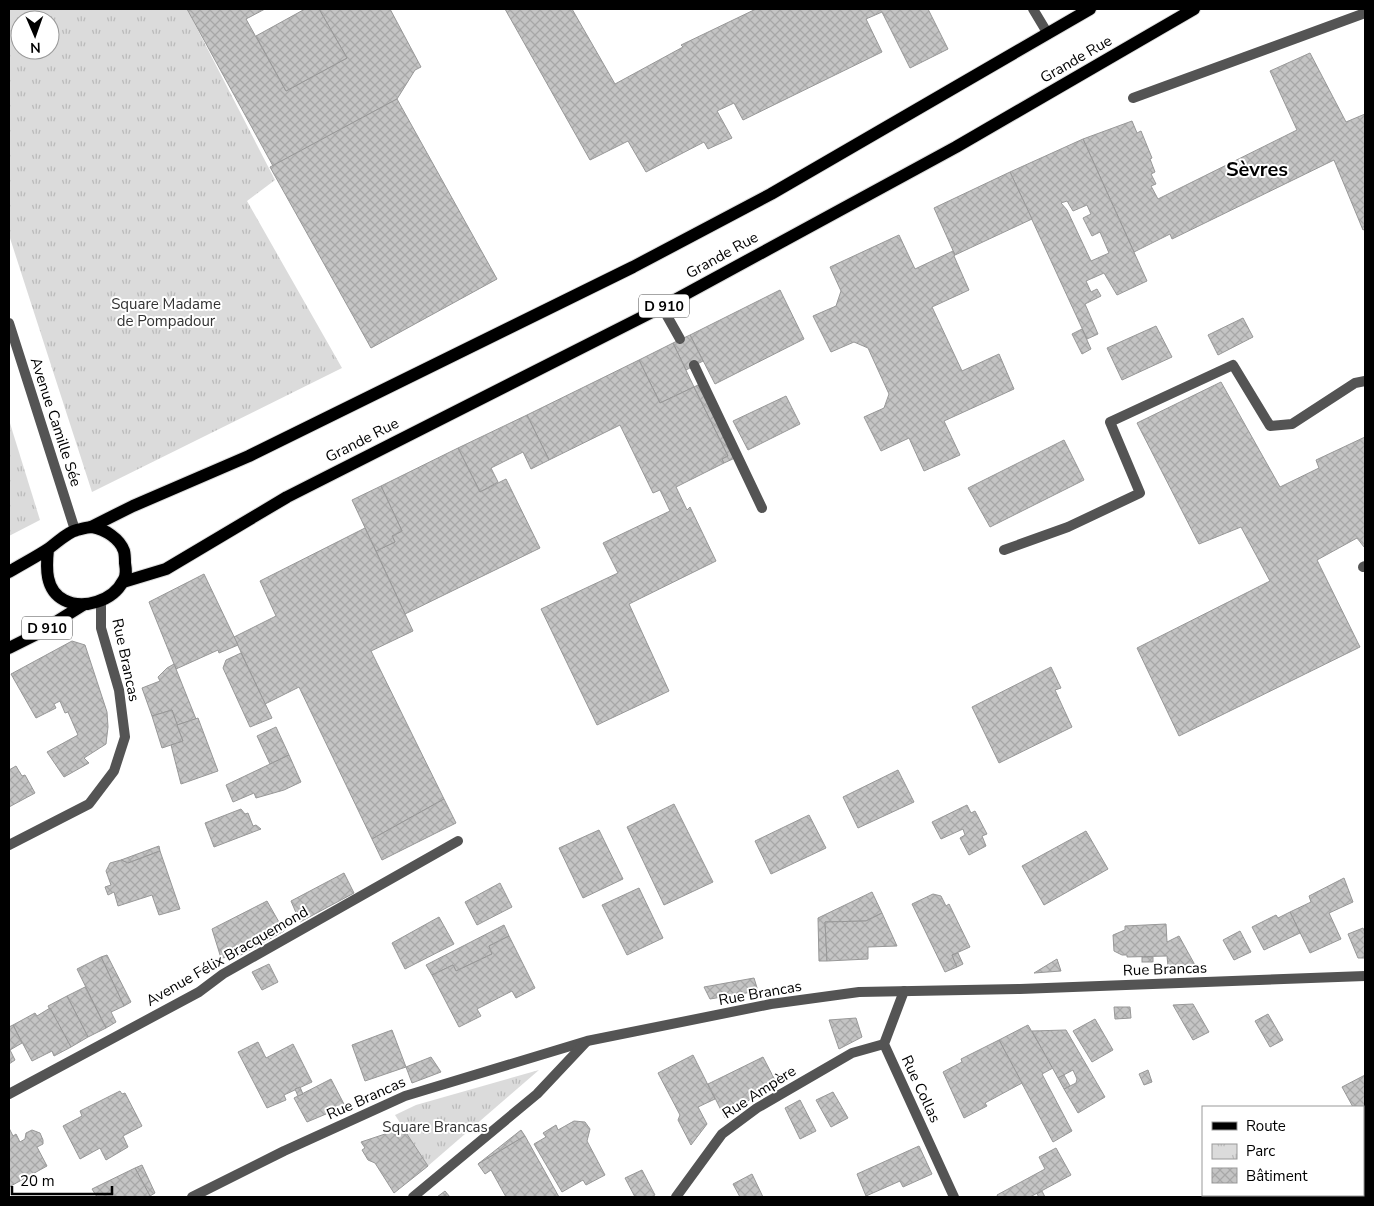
<svg xmlns="http://www.w3.org/2000/svg" width="1374" height="1206" viewBox="0 0 1374 1206" font-family="'Nunito Sans',sans-serif">
	<style>
		.park { fill: url(#park-tufts); fill-rule: evenodd }
		.building { fill: url(#building-cross-hatch); stroke: #989898; fill-rule: evenodd }
		.lines { fill: none; stroke-linecap: round; stroke-linejoin: round }
		.primary-casing { stroke: #dbdbdb; stroke-width: 14 }
		.lane { stroke: #545454; stroke-width: 10 }
		.street { stroke: #545454; stroke-width: 10 }
		.primary { stroke: #000; stroke-width: 12 }
		.labels { text-anchor: middle; dominant-baseline: central; stroke-width: 4; stroke-linejoin: round; paint-order: stroke }
		.shield { fill: #fff; stroke: #4c4c4c; stroke-width: 1 }
		.shield-label { font-size: 14px; font-weight: bold; fill: #000 }
		.street-label { font-size: 15px; fill: #000; stroke: #fff }
		.park-label { font-size: 15px; fill: #323232; stroke: #fff }
		.district-label { font-size: 20px; font-weight: bold; fill: #000; stroke: #fff }
	</style>
	<defs>
		<pattern id="park-tufts" width="24" height="20" patternUnits="userSpaceOnUse" patternTransform="scale(1.25)"><rect width="24" height="20" fill="#dbdbdb"/><path d="M3 7l-1-3M5 7V3M7 7l1-3M15 17l-1-3M17 17v-4M19 17l1-3" fill="none" stroke="#bababa"/></pattern>
		<pattern id="building-cross-hatch" width="8" height="8" patternUnits="userSpaceOnUse" patternTransform="scale(1.25)"><rect width="8" height="8" fill="#c4c4c4"/><path d="M0 0l8 8M0 8l8-8" fill="none" stroke="#a7a7a7"/></pattern>
	</defs>
	<rect width="100%" height="100%" fill="#fff"/>
	<g class="park">
		<path d="M9,9H187L275,180L247,201L342,368L92,492L9,235ZM20,20H50V50H20Z"/>
		<polygon points="9,420 40,520 9,536"/>
		<polygon points="539,1070 428,1166 395,1115 416,1105"/>
	</g>
	<g class="building">
		<polygon points="187,9 265,9 246,19 286,91 347,58 319,9 390,9 421,67 415,70 397,99 273,166"/>
		<polygon points="305,9 319,9 347,58 286,91 256,36"/>
		<polygon points="505,9 572,9 615,84 683,47 681,45 756,9 928,9 948,49 910,68 882,12 866,19 882,52 743,120 734,103 717,111 732,138 708,149 704,142 646,172 628,141 590,160"/>
		<polygon points="1310,53 1346,122 1365,114 1365,229 1363,230 1334,160 1172,239 1170,234 1134,252 1083,139 1132,121 1137,133 1141,131 1152,158 1150,159 1155,172 1151,174 1156,184 1151,186 1158,199 1297,130 1270,71"/>
		<polygon points="397,99 497,279 371,348 270,167"/>
		<path d="M1083,139L1147,281L1117,295L1104,273L1086,281L1091,292L1097,289L1101,296L1085,304L1098,334L1087,339L1010,172ZM1067,201L1073,211L1087,205L1091,214L1083,218L1092,236L1100,232L1109,253L1091,261L1067,210L1061,203Z"/>
		<polygon points="1010,172 1032,219 955,255 934,208"/>
		<polygon points="899,235 915,269 953,251 955,255 954,256 969,290 932,307 962,371 999,354 1014,389 944,421 960,455 924,471 909,438 881,451 864,417 884,408 889,394 868,348 854,342 831,352 813,316 836,306 841,291 830,267"/>
		<polygon points="780,290 804,339 715,384 690,335"/>
		<polygon points="1243,318 1253,337 1218,355 1208,335"/>
		<polygon points="1156,326 1172,357 1122,380 1107,348"/>
		<polygon points="1082,329 1091,349 1082,354 1072,334"/>
		<polygon points="690,335 703,361 686,370 673,343"/>
		<polygon points="673,343 694,387 660,403 639,360"/>
		<polygon points="639,360 660,403 694,387 728,456 722,459 724,463 676,487 687,510 690,507 716,561 629,604 669,691 597,725 541,609 618,573 603,543 670,511 660,490 653,493 620,425 549,460 527,415"/>
		<polygon points="1221,382 1280,487 1319,468 1316,460 1365,437 1365,546 1364,547 1357,538 1317,560 1360,647 1179,736 1137,648 1270,581 1241,527 1199,544 1137,423"/>
		<polygon points="698,385 735,458 724,463 722,459 728,456 694,387"/>
		<polygon points="786,396 800,424 748,450 733,421"/>
		<polygon points="527,415 549,460 531,469 523,452 491,468 498,482 480,492 458,448"/>
		<polygon points="1064,440 1084,480 990,527 968,488"/>
		<polygon points="458,448 480,492 506,479 540,548 405,614 376,551 395,542 392,536 402,531 381,486"/>
		<polygon points="381,486 402,531 392,536 395,542 376,551 352,500"/>
		<polygon points="365,528 413,631 371,651 444,799 372,839 299,687 265,704 234,637 276,616 260,581"/>
		<polygon points="204,574 238,645 219,653 218,650 176,669 149,602"/>
		<polygon points="72,641 85,645 107,712 108,727 106,744 84,758 89,763 64,777 47,752 78,735 68,712 65,713 60,701 54,704 56,708 36,718 11,674"/>
		<polygon points="241,653 272,718 250,727 223,668 226,660"/>
		<polygon points="174,664 196,719 177,725 172,710 152,716 142,688 160,681 158,677 167,668"/>
		<polygon points="1051,667 1061,688 1055,690 1072,727 999,763 972,707"/>
		<polygon points="172,710 183,741 162,748 152,716"/>
		<polygon points="198,718 218,771 181,784 171,745 183,741 177,725"/>
		<polygon points="276,727 289,755 270,764 257,736"/>
		<polygon points="289,755 301,782 284,790 256,798 254,793 233,802 226,785"/>
		<polygon points="16,766 22,776 25,775 35,793 9,807 9,769 9,770"/>
		<polygon points="898,770 914,802 858,828 843,797"/>
		<polygon points="444,799 456,823 382,860 372,839"/>
		<polygon points="674,804 713,882 664,905 627,827"/>
		<polygon points="967,805 971,813 975,811 987,834 982,836 986,846 969,855 960,838 965,835 963,829 941,839 932,822"/>
		<polygon points="241,809 245,814 248,813 253,826 256,825 261,829 214,847 205,823"/>
		<polygon points="809,815 826,848 771,874 755,841"/>
		<polygon points="599,830 623,879 583,898 559,848"/>
		<polygon points="1086,831 1108,869 1044,905 1022,866"/>
		<polygon points="159,846 160,851 128,863 121,860"/>
		<polygon points="160,851 180,909 159,915 152,895 118,906 114,892 108,895 105,887 111,885 106,871 110,863 121,860 128,863"/>
		<polygon points="344,873 354,893 300,922 291,901"/>
		<polygon points="1344,878 1353,902 1329,913 1341,939 1310,953 1290,912 1311,902 1309,896"/>
		<polygon points="500,883 512,907 477,925 465,902"/>
		<polygon points="639,888 663,938 627,955 602,905"/>
		<polygon points="872,892 882,913 866,921 825,922 827,961 819,961 818,918"/>
		<polygon points="933,894 941,896 946,906 949,904 970,947 952,955 957,967 945,972 912,904"/>
		<polygon points="267,901 284,931 239,956 221,958 212,929"/>
		<polygon points="1290,912 1300,933 1264,950 1252,927 1276,915 1278,918"/>
		<polygon points="882,913 897,946 868,947 868,959 827,961 825,922 866,921"/>
		<polygon points="439,917 454,944 405,969 392,943"/>
		<polygon points="1166,924 1167,942 1179,936 1195,965 1168,966 1167,956 1127,957 1127,955 1122,955 1114,951 1113,935 1125,930 1125,926"/>
		<polygon points="504,925 509,936 489,946 492,954 456,971 453,965 432,975 426,965"/>
		<polygon points="1363,928 1365,933 1365,958 1358,958 1348,934"/>
		<polygon points="1240,931 1251,952 1234,960 1223,940"/>
		<polygon points="509,936 535,988 516,998 512,991 477,1009 481,1016 459,1027 432,975 453,965 456,971 492,954 489,946"/>
		<polygon points="958,953 963,964 957,967 952,955"/>
		<polygon points="107,955 131,1002 124,1006 101,957"/>
		<polygon points="101,957 124,1006 111,1012 116,1022 106,1028 77,969"/>
		<rect x="1142" y="957" width="11" height="5"/>
		<polygon points="1057,959 1061,971 1034,973"/>
		<polygon points="269,964 278,982 262,990 252,972"/>
		<polygon points="754,978 758,991 710,999 704,987"/>
		<polygon points="85,987 106,1028 88,1037 67,996"/>
		<polygon points="67,996 88,1037 71,1047 48,1006"/>
		<polygon points="1193,1004 1209,1032 1193,1040 1173,1005"/>
		<polygon points="1114,1007 1130,1007 1131,1018 1115,1019"/>
		<polygon points="50,1008 71,1047 54,1056 52,1051 32,1061 13,1025 35,1013 37,1016"/>
		<polygon points="1268,1014 1283,1040 1270,1047 1255,1021"/>
		<polygon points="856,1018 862,1037 839,1049 829,1020"/>
		<polygon points="1095,1019 1113,1050 1092,1062 1073,1031"/>
		<polygon points="13,1025 22,1043 10,1050 9,1048 9,1027"/>
		<polygon points="1028,1025 1053,1068 1042,1074 1072,1131 1053,1142 999,1040"/>
		<polygon points="392,1030 406,1067 365,1081 352,1045"/>
		<polygon points="1066,1030 1105,1097 1078,1113 1064,1089 1076,1083 1077,1079 1073,1070 1058,1078 1032,1031"/>
		<polygon points="999,1040 1022,1083 985,1103 987,1106 964,1118 943,1072 962,1062 961,1059"/>
		<polygon points="258,1042 266,1058 293,1044 312,1082 284,1095 286,1100 267,1108 238,1052"/>
		<polygon points="9,1048 15,1060 9,1064"/>
		<polygon points="693,1055 715,1099 698,1107 707,1124 691,1145 678,1120 680,1115 658,1073"/>
		<polygon points="431,1057 441,1072 412,1083 406,1067"/>
		<polygon points="763,1057 777,1084 752,1098 725,1118 708,1084"/>
		<polygon points="1148,1070 1152,1082 1144,1085 1139,1074"/>
		<polygon points="1064,1075 1070,1086 1064,1089 1058,1078"/>
		<polygon points="1365,1075 1365,1125 1364,1125 1363,1107 1353,1107 1342,1087"/>
		<polygon points="331,1079 345,1106 307,1122 294,1098"/>
		<polygon points="300,1087 303,1094 298,1096 295,1089"/>
		<polygon points="120,1091 122,1094 125,1093 142,1126 123,1136 128,1147 106,1160 100,1148 80,1159 63,1126 82,1116 80,1111"/>
		<polygon points="833,1092 848,1118 831,1127 816,1100"/>
		<polygon points="800,1100 816,1131 800,1139 785,1108"/>
		<polygon points="574,1121 585,1122 590,1129 587,1141 605,1175 586,1185 583,1180 562,1192 534,1144 546,1137 543,1133 556,1125 558,1130"/>
		<polygon points="9,1128 13,1136 16,1134 20,1142 25,1139 26,1133 32,1130 40,1133 43,1140 43,1144 37,1147 47,1166 9,1187"/>
		<polygon points="403,1128 428,1166 394,1193 375,1163 368,1160 362,1150 365,1148 361,1142"/>
		<polygon points="521,1130 525,1136 478,1164"/>
		<polygon points="525,1136 559,1197 506,1197 491,1170 485,1174 478,1164"/>
		<polygon points="919,1146 932,1174 903,1187 900,1181 866,1196 857,1174"/>
		<polygon points="1056,1148 1071,1175 1030,1197 998,1197 997,1195 1045,1169 1039,1157"/>
		<polygon points="1363,1158 1365,1163 1365,1197 1356,1197 1354,1195 1363,1195"/>
		<polygon points="142,1165 155,1193 150,1196 135,1168"/>
		<polygon points="135,1168 150,1196 146,1197 97,1197 92,1189"/>
		<polygon points="642,1170 655,1195 651,1197 635,1197 625,1178"/>
		<polygon points="752,1174 763,1197 740,1197 733,1184"/>
		<polygon points="445,1191 450,1197 437,1197"/>
		<polygon points="1042,1191 1045,1197 1039,1197 1037,1194"/>
		<polygon points="1215,1195 1270,1195 1271,1197 1214,1197 1213,1196"/>
		<polygon points="1279,1195 1342,1195 1343,1197 1281,1197"/>
	</g>
	<g class="lines">
		<g class="primary-casing">
			<g id="primary">
				<polyline points="91,527 133,506 249,456 633,267 771,194 1090,9"/>
				<path d="M9,572C22,564 36,557 48,549C57,543 67,532 77,530C81,529 88,527 92,527C105,529 120,539 124,551C125,555 125,559 125,563C126,569 127,576 123,581C113,601 83,610 64,600C45,590 46,568 48,549"/>
				<polyline points="123,582 166,569 287,497 662,307 956,147 1194,9"/>
				<polyline points="9,648 35,635 83,605"/>
			</g>
		</g>
		<g class="lane">
			<polyline points="662,307 680,339"/>
			<polyline points="694,365 762,508"/>
			<polyline points="1004,550 1068,527 1140,493 1110,422 1233,365 1270,426 1292,424 1355,383 1365,381"/>
			<polyline points="1363,567 1365,566"/>
		</g>
		<g class="street">
			<polyline points="1033,9 1048,34"/>
			<polyline points="1133,98 1365,13"/>
			<polyline points="9,323 75,530"/>
			<polyline points="9,845 89,804 114,771 125,737 119,690 101,628 101,601"/>
			<polyline points="904,991 884,1044 954,1197"/>
			<polyline points="9,1094 199,992 223,974 458,841"/>
			<polyline points="192,1197 284,1151 405,1096 587,1041 771,1004 859,992 1020,989 1365,976"/>
			<polyline points="413,1197 537,1094 586,1042"/>
			<polyline points="676,1197 722,1134 757,1108 852,1053 884,1044"/>
		</g>
		<use href="#primary" class="primary"/>
	</g>
	<g class="labels">
		<g class="shield">
			<rect x="639" y="294.5" width="50" height="23" rx="4"/>
			<rect x="22" y="616.5" width="50" height="23" rx="4"/>
		</g>
		<g class="shield-label">
			<text x="664" y="306">D 910</text>
			<text x="47" y="628">D 910</text>
		</g>
		<g class="street-label">
			<text transform="translate(1076 59) rotate(-30)">Grande Rue</text>
			<text transform="translate(722 255) rotate(-29)">Grande Rue</text>
			<text transform="translate(56 422) rotate(72)">Avenue Camille Sée</text>
			<text transform="translate(362 440) rotate(-27)">Grande Rue</text>
			<text transform="translate(126 660) rotate(78)">Rue Brancas</text>
			<text transform="translate(227 956) rotate(-30)">Avenue Félix Bracquemond</text>
			<text transform="translate(1165 969) rotate(-2)">Rue Brancas</text>
			<text transform="translate(760 993) rotate(-10)">Rue Brancas</text>
			<text transform="translate(921 1089) rotate(65)">Rue Collas</text>
			<text transform="translate(759 1092) rotate(-33)">Rue Ampère</text>
			<text transform="translate(366 1098) rotate(-24)">Rue Brancas</text>
		</g>
		<g class="park-label">
			<text x="166" y="304">Square Madame<tspan x="166" dy="17">de Pompadour</tspan></text>
			<text x="435" y="1127">Square Brancas</text>
		</g>
		<g class="district-label">
			<text x="1257" y="169">Sèvres</text>
		</g>
	</g>
	<rect width="1374" height="1206" fill="none" stroke="#000000" stroke-width="20"/>
	<rect x="1202" y="1106" width="162" height="90" fill="#ffffff" stroke="#999999"/>
	<rect x="1212" y="1122" width="25" height="8" fill="#000000" stroke="#999999"/>
	<text x="1246" y="1131" font-size="15" fill="#000000">Route</text>
	<rect x="1212" y="1144" width="25" height="15" fill="url(#park-tufts)" stroke="#999999"/>
	<text x="1246" y="1156" font-size="15" fill="#000000">Parc</text>
	<rect x="1212" y="1168" width="25" height="15" fill="url(#building-cross-hatch)" stroke="#999999"/>
	<text x="1246" y="1181" font-size="15" fill="#000000">Bâtiment</text>
	<g transform="translate(35 35) rotate(178)"><circle r="24" fill="#ffffff" stroke="#999999"/>
	<path d="M0-4L9 19L0 12L-9 19Z" fill="#000000"/>
	<text y="-8" font-size="14" font-weight="bold" text-anchor="middle" fill="#000000">N</text>
	</g>
	<path d="M12 1186v8h100v-8" fill="none" stroke="#000000" stroke-width="2.5"/>
	<text x="20" y="1186" font-size="15" fill="#000000" stroke="#ffffff" stroke-width="4" paint-order="stroke">20 m</text>
</svg>
